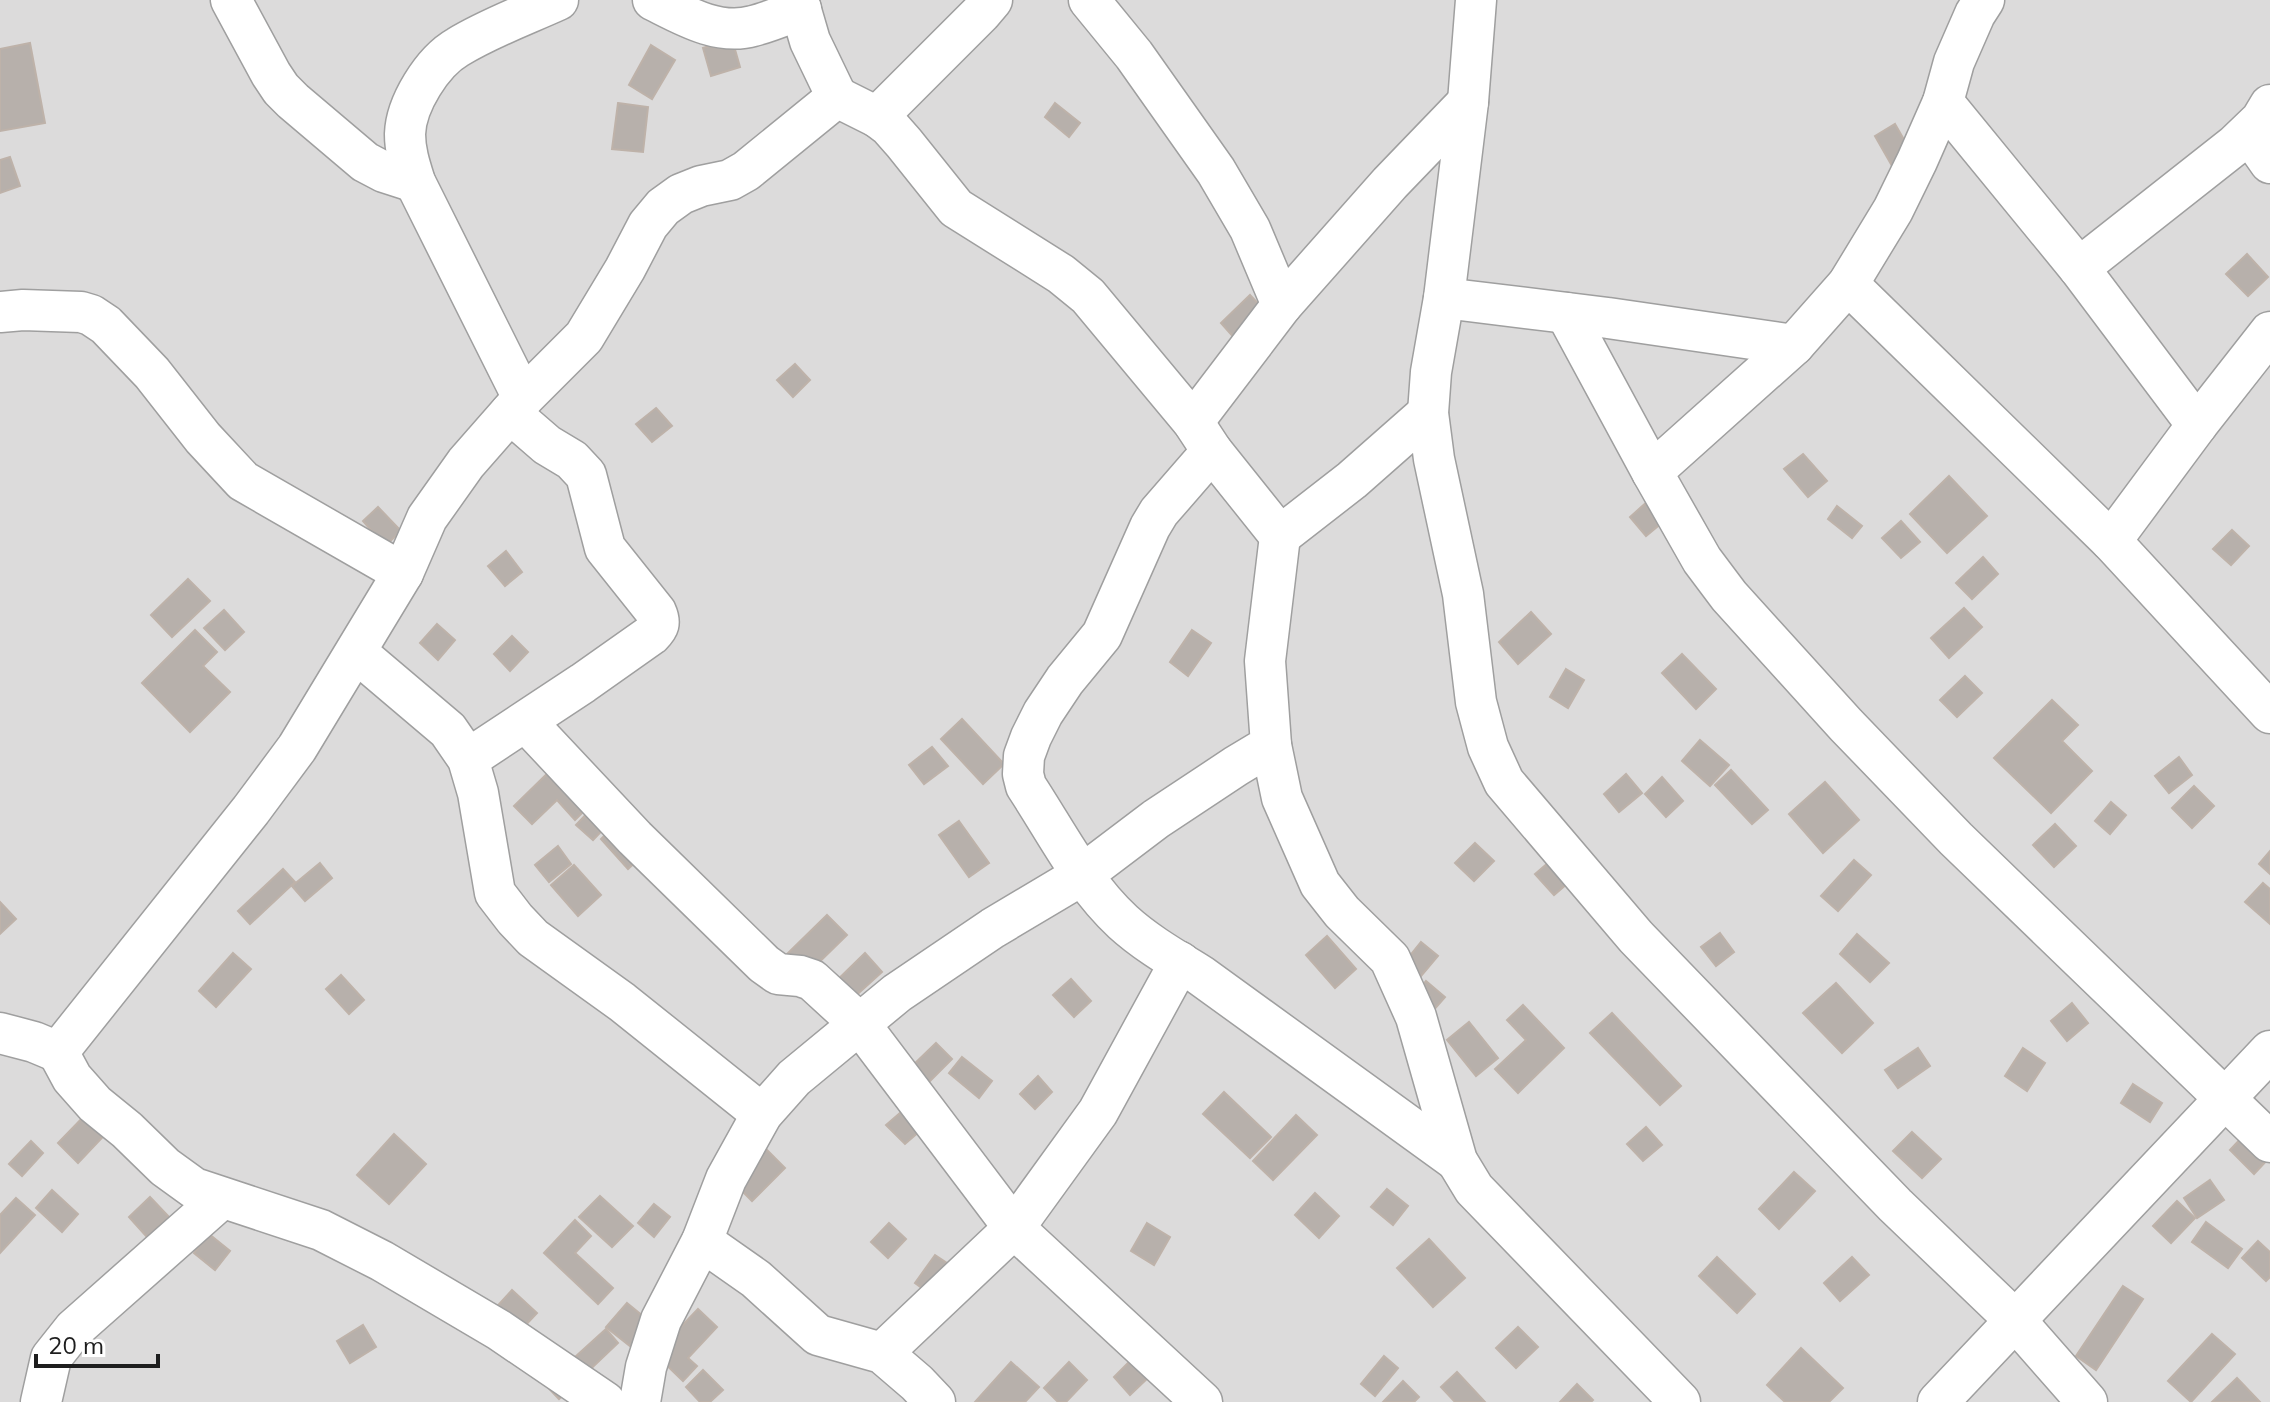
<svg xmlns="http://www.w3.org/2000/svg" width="2270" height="1402" viewBox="0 0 2270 1402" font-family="Mulish,sans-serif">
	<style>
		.residential { fill: #dcdbdb }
		.building { fill: #b7b0ab; stroke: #beb2a9; stroke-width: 2 }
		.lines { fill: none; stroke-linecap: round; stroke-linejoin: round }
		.street-casing { stroke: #9f9f9f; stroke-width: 43 }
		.street { stroke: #fff; stroke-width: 40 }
	</style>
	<rect width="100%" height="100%" fill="#eeebe5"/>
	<rect class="residential" x="0" y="0" width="2270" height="1402"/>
	<g class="building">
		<polygon points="732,39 740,67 711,76 703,48"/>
		<polygon points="30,43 45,123 0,131 0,49"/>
		<polygon points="651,45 675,60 652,99 629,85"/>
		<polygon points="618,103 648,107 643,152 612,149"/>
		<polygon points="1055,103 1080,123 1069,137 1045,117"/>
		<polygon points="1895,124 1915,159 1895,171 1875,136"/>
		<polygon points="10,157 20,186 0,193 0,160"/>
		<polygon points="2247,254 2268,277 2248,296 2226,274"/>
		<polygon points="1250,295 1267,313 1237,341 1221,323"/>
		<polygon points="795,364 810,380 793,397 777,380"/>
		<polygon points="656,408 672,426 652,442 636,424"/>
		<polygon points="1803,454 1827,481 1808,497 1784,469"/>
		<polygon points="1949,476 1987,516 1947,553 1910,514"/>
		<polygon points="1648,501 1664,521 1646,536 1630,517"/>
		<polygon points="1837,506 1862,526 1852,538 1828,519"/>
		<polygon points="378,507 401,531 385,546 363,521"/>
		<polygon points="1901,521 1920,542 1901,558 1882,538"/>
		<polygon points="2232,530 2249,546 2231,565 2213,549"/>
		<polygon points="506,551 522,572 505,586 488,566"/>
		<polygon points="1983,557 1998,574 1972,599 1956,583"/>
		<polygon points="188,579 210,601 172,637 151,615"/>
		<polygon points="1964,608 1982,627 1949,658 1931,638"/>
		<polygon points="224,610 244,632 225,650 204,628"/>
		<polygon points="1531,612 1551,634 1518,664 1499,642"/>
		<polygon points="437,624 455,640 438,660 420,643"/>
		<polygon points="195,630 217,652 203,666 230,692 190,732 142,683"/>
		<polygon points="1192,630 1211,643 1188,676 1170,662"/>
		<polygon points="512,636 528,652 510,671 494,654"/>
		<polygon points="1682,654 1716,689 1696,709 1662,673"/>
		<polygon points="1566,669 1584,680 1568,708 1550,697"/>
		<polygon points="1965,676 1982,693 1957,717 1940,700"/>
		<polygon points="2052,700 2078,725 2062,741 2092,771 2051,813 1994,758"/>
		<polygon points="962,719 1004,764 983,784 941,739"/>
		<polygon points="1700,740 1729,765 1710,786 1682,761"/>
		<polygon points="932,747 948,766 924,784 909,765"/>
		<polygon points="2179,757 2192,775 2169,793 2155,776"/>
		<polygon points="555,766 591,804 575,820 557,800 532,824 514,806"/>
		<polygon points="1731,770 1768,810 1752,824 1715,785"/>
		<polygon points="1626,774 1642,793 1619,812 1604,794"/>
		<polygon points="1662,777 1683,801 1666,817 1645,794"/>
		<polygon points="1825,782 1859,820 1823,853 1789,814"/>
		<polygon points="2194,786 2214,806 2192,828 2172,808"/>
		<polygon points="2111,802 2126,815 2110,834 2095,821"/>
		<polygon points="594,806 611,821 593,840 576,825"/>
		<polygon points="959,821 989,863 969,877 939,835"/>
		<polygon points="2055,824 2076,846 2054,867 2033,845"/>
		<polygon points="613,827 641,857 628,869 601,839"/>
		<polygon points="1475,843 1494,861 1474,881 1455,863"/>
		<polygon points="558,846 571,864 549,882 535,865"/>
		<polygon points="2270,851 2270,874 2259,864"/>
		<polygon points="1555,857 1574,878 1554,895 1535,874"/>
		<polygon points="1854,860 1871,875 1838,911 1821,896"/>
		<polygon points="320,863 332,878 305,901 292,886"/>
		<polygon points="574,865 601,895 578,916 551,885"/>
		<polygon points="283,869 295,882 250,924 238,911"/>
		<polygon points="2263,883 2270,889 2270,924 2245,902"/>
		<polygon points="0,902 16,919 0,934"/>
		<polygon points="827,915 847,935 806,975 787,954"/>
		<polygon points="1720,933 1734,952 1716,966 1701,947"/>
		<polygon points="1857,934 1889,963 1870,982 1840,954"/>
		<polygon points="1327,936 1356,969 1335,988 1306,955"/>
		<polygon points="1421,942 1438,956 1421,976 1405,962"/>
		<polygon points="233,953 251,969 216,1007 199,991"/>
		<polygon points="865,953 882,972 841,1009 825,992"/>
		<polygon points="341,975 364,1000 349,1014 326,989"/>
		<polygon points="1071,979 1091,1001 1074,1017 1053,995"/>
		<polygon points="1426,981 1445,997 1425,1020 1407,1005"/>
		<polygon points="1836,983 1873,1023 1842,1053 1803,1013"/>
		<polygon points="2072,1003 2088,1023 2067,1041 2051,1021"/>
		<polygon points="1523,1005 1564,1048 1518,1093 1495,1069 1526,1040 1507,1020"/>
		<polygon points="1612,1013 1681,1086 1660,1105 1590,1033"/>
		<polygon points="1469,1022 1498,1058 1476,1076 1447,1040"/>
		<polygon points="936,1043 952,1059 926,1085 910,1068"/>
		<polygon points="1918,1048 1930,1066 1898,1088 1885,1070"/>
		<polygon points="2023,1048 2045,1063 2027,1091 2005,1076"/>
		<polygon points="962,1057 992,1081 979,1098 949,1073"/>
		<polygon points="1038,1076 1052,1092 1035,1109 1020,1094"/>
		<polygon points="2133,1084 2162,1103 2150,1122 2121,1103"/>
		<polygon points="1224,1092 1271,1137 1250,1158 1203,1114"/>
		<polygon points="94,1106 114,1125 78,1163 58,1143"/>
		<polygon points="901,1112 920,1131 905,1144 886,1125"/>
		<polygon points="1296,1115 1317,1135 1273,1180 1253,1161"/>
		<polygon points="1646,1127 1662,1145 1643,1161 1627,1144"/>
		<polygon points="1912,1132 1941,1159 1922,1178 1893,1151"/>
		<polygon points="2246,1133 2270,1157 2254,1174 2230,1150"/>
		<polygon points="394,1134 426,1164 389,1204 357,1175"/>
		<polygon points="31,1141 43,1153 22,1176 9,1164"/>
		<polygon points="766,1149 785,1168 752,1201 733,1182"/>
		<polygon points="1794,1172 1815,1191 1779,1229 1759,1209"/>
		<polygon points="2210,1180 2224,1200 2197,1218 2184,1198"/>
		<polygon points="1387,1189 1408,1206 1393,1225 1371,1207"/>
		<polygon points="52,1190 78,1214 62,1232 36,1208"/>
		<polygon points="1315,1193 1339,1216 1319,1238 1295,1215"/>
		<polygon points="600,1196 633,1226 612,1247 579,1217"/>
		<polygon points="150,1197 169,1217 147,1237 129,1217"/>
		<polygon points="16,1198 35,1215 0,1253 0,1215"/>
		<polygon points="2177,1201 2195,1218 2171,1243 2153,1226"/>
		<polygon points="654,1204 670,1217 654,1237 638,1223"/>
		<polygon points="575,1220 591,1236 575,1253 613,1288 598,1304 544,1253"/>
		<polygon points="2206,1222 2242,1249 2228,1268 2192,1242"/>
		<polygon points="889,1223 906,1239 888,1258 871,1242"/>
		<polygon points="1147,1223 1170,1237 1154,1265 1131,1251"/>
		<polygon points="209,1234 230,1251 215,1270 194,1253"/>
		<polygon points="1429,1239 1465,1278 1433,1307 1397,1268"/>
		<polygon points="2258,1241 2270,1252 2270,1277 2266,1281 2242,1258"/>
		<polygon points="935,1255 950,1265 930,1294 915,1283"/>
		<polygon points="1717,1257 1755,1294 1737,1313 1699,1276"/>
		<polygon points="1852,1257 1869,1275 1840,1301 1824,1283"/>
		<polygon points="2123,1286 2143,1299 2096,1370 2076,1356"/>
		<polygon points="512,1290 537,1313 504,1348 480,1325"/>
		<polygon points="627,1303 655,1326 635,1350 606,1327"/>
		<polygon points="698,1309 717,1327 688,1358 697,1366 683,1381 655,1354"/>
		<polygon points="363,1325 376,1347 350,1363 337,1341"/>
		<polygon points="1518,1327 1538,1347 1516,1368 1496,1348"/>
		<polygon points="606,1329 618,1343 559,1399 518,1356 564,1367"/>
		<polygon points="2212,1334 2235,1354 2191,1402 2168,1381"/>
		<polygon points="1801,1348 1843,1388 1829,1402 1785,1402 1767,1385"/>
		<polygon points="1384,1356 1398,1368 1375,1396 1361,1384"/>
		<polygon points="1134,1357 1151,1375 1130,1395 1114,1377"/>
		<polygon points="1011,1362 1039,1387 1025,1402 975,1402"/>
		<polygon points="1069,1362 1087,1380 1066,1402 1058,1402 1044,1388"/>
		<polygon points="703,1370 723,1390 710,1402 700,1402 686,1387"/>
		<polygon points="1457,1372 1485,1402 1455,1402 1441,1387"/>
		<polygon points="2237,1378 2260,1402 2212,1402"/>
		<polygon points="1403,1381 1419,1397 1414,1402 1383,1402"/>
		<polygon points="1577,1384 1593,1400 1591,1402 1560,1402"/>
	</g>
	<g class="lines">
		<g class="street-casing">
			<g id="street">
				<polyline points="231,0 271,74 281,89 293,101 365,162 384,172 415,182"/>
				<path d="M653,0C683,15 718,36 753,26C769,22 785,15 801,9"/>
				<polyline points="798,0 810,41 837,97"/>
				<polyline points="1089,0 1134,55 1216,171 1250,229 1282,305 1193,422"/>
				<polyline points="1476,0 1468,102 1444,298 1431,372 1428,413 1434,459 1463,594 1476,702 1488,747 1504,782 1636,937 1895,1205 2015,1320 2087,1402"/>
				<polyline points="1984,0 1975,14 1954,62 1943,102 1917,161 1893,210 1848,284 1794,345 1652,472 1702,560 1729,596 1846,725 1956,839 2270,1142"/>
				<polyline points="1943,102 2079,268 2197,425"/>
				<polyline points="2249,133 2270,163"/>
				<polyline points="2079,268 2235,145 2261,120 2270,105"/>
				<polyline points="1848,284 2111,541"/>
				<polyline points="1444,298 1608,318 1794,345"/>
				<polyline points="1282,305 1390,183 1468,102"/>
				<polyline points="0,312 23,310 81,312 91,315 106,325 152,373 203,438 243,481 403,573"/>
				<polyline points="1566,313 1652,472"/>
				<polyline points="2270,332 2197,425 2111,541 2270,713"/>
				<path d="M523,398L415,182C410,166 405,151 405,134C406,104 432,62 458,47C489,28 525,15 558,0"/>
				<path d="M1212,451L1159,512L1150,527L1102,635L1065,680L1043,713L1031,737L1024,756L1023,774L1026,786C1057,833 1082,884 1123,922C1146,943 1174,959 1200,975L1457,1161"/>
				<polyline points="1280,536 1352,480 1428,413"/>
				<polyline points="356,652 448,730 468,759 478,793 495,893 515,919 533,938 622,1002 762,1114"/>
				<polyline points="526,722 635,838 764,964 778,974 800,976 812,980 859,1023 1014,1228 1202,1402"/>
				<polyline points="1271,745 1282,798 1320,884 1342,912 1390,959 1416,1017 1457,1161 1474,1189 1680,1402"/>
				<path d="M468,759L583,683L651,635C659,627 661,623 656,612L605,548L586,475L572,460L547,445L510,413"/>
				<polyline points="0,1033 34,1042 58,1052"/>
				<polyline points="702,1241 756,1279 818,1335 882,1353 917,1383 935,1402"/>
				<polyline points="882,1353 1014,1228 1098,1112 1180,962"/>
				<polyline points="41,1402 51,1358 74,1329 222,1198"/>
				<polyline points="605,1402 499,1330 382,1261 321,1230 194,1188 165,1167 127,1130 95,1104 72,1078 58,1052 251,810 297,748 403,573 427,518 466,463 523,398 584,337 625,269 648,225 663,207 681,194 701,186 730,180 746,171 837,97 877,117 981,13 992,0"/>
				<polyline points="640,1402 646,1367 661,1320 702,1241 726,1179 762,1114 794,1078 897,993 993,928 1082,875 1156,819 1236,766 1271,745 1265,661 1280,536 1212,451 1193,422 1088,296 1061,274 956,208 904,143 889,126 877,117"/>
				<polyline points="1938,1402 2270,1051"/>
			</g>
		</g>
		<use href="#street" class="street"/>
	</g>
	<path d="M36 1354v12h122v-12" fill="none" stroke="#1e1e1e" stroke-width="4"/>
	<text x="48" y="1354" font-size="24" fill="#1e1e1e" stroke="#ffffff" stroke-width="6" paint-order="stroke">20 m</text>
</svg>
